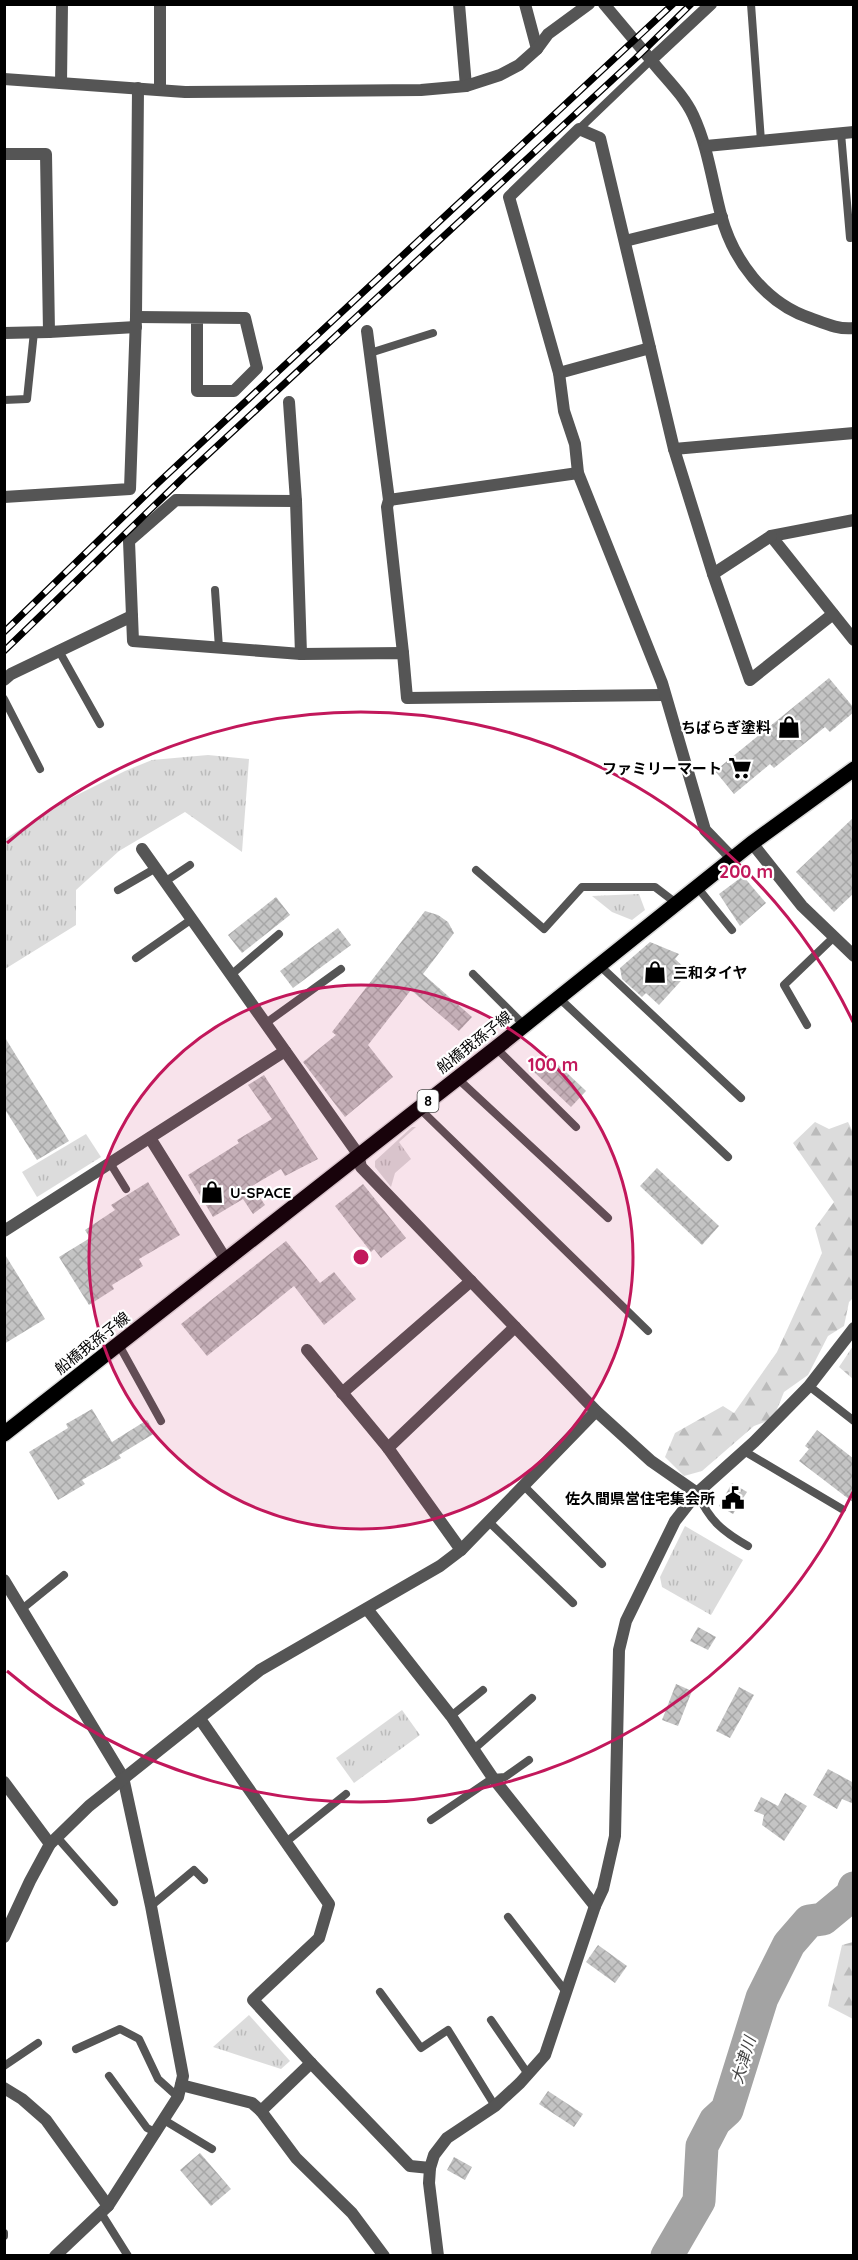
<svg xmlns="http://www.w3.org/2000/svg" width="858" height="2260" viewBox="0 0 858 2260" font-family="Quicksand,'Noto Sans JP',sans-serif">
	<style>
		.forest { fill: url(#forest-firs) }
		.cemetery { fill: url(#cemetery-stones) }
		.park { fill: url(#park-tufts) }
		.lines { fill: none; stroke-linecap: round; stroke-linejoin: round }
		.river { stroke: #a3a3a3; stroke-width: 33 }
		.building { fill: url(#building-cross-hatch) }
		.primary-casing { stroke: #dbdbdb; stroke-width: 18 }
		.lane { stroke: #555; stroke-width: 8 }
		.street { stroke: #555; stroke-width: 12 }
		.primary { stroke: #000; stroke-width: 15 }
		.rail-casing { stroke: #000; stroke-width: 7 }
		.rail { stroke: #fff; stroke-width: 4.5; stroke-dasharray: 14; stroke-linecap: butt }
		.ring { fill: none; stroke: #c2185b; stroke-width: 3 }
		.labels { text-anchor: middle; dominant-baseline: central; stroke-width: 4.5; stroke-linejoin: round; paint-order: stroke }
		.shield { fill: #fff; stroke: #4c4c4c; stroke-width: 1.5 }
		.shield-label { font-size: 14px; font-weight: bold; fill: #000 }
		.poi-label { font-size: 15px; font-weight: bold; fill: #000; stroke: #fff; text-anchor: end }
		.street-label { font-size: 15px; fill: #000; stroke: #fff }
		.water-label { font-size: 16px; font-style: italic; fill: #444; stroke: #fff }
		.centre { fill: #c2185b; stroke: #fff; stroke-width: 3 }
		.ring-label { font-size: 18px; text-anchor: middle; font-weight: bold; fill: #c2185b; stroke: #fff; stroke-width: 4.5; stroke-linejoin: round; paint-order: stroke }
	</style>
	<defs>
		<pattern id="forest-firs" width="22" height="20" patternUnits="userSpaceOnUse" patternTransform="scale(1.5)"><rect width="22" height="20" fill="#dcdcdc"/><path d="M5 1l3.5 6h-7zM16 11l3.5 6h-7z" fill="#bbb"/></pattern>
		<pattern id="cemetery-stones" width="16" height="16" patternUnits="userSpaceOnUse" patternTransform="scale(1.5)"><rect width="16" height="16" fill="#dcdcdc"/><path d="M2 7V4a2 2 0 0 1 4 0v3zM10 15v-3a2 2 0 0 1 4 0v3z" fill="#bbb"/></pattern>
		<pattern id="park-tufts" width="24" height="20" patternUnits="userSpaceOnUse" patternTransform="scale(1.5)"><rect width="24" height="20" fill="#dcdcdc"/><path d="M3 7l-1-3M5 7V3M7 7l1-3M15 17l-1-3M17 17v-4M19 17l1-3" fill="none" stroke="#bbb"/></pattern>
		<pattern id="building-cross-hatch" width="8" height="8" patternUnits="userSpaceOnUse" patternTransform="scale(1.5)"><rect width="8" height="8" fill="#c4c4c4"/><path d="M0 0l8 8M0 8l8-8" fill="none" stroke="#a7a7a7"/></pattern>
	</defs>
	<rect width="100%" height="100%" fill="#fff"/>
	<g class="forest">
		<polygon points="815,1122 829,1129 848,1122 854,1134 854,1297 849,1302 844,1326 828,1336 808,1375 784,1392 773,1419 754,1426 702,1471 684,1476 665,1457 675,1433 723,1406 734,1413 777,1352 822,1253 815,1228 834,1202 793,1143"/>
		<polygon points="853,1942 854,1942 853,2019 828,2006 842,1945"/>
	</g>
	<polygon class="cemetery" points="853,1346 853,1379 839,1367"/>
	<g class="park">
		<polygon points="208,755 249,759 242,852 185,812 119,851 76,890 76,925 5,969 5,839 59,804 125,771 152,760"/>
		<polygon points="639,894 645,910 632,920 612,912 592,896"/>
		<polygon points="412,1127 416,1127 399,1142 411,1159 395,1173 391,1187 375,1167 375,1161"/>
		<polygon points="86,1134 101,1157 37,1197 22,1172"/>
		<polygon points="685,1526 743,1560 711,1615 662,1587 660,1577"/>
		<polygon points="402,1710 420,1735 354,1783 336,1758"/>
		<polygon points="249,2015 290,2061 281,2069 213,2047"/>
	</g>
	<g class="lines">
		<polyline class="river" points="667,2256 699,2201 702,2146 715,2121 727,2110 762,1998 789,1944 809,1921 823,1919 852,1895 854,1888"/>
	</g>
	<g class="building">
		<polygon points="829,678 854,708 854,712 830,732 825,727 774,768 770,764 734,794 715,771"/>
		<polygon points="854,817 854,893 834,912 796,872"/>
		<polygon points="743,876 766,903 740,926 719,894"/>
		<polygon points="276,897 290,915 242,953 228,935"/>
		<polygon points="425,911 438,915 448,922 454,933 423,974 472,1017 459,1031 411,990 368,1045 393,1077 345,1117 303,1062 336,1035 332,1032"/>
		<polygon points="338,928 351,945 293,988 280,971"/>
		<polygon points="650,942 679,954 675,959 689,972 659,1005 646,993 642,997 622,979 620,968"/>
		<polygon points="4,1036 69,1141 37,1160 4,1108"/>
		<polygon points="548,1055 586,1091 571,1107 533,1071"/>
		<polygon points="264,1075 318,1159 285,1176 281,1169 252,1186 265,1205 253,1214 243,1199 213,1217 188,1175 239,1143 237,1140 272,1119 248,1085"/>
		<polygon points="657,1168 719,1226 702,1245 640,1186"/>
		<polygon points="148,1182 180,1235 139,1259 143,1266 112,1285 114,1289 89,1305 59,1257 90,1238 85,1230 115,1210 111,1205"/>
		<polygon points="363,1184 406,1238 381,1258 374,1249 371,1252 335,1206"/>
		<polygon points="286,1241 320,1283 334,1272 356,1299 324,1325 294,1286 207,1356 181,1324"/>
		<polygon points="4,1253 45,1319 4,1344"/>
		<polygon points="92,1409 112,1442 147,1420 155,1433 119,1455 121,1458 82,1480 85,1484 58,1500 29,1452 68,1428 66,1424"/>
		<polygon points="817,1430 854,1459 854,1503 799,1461 809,1449 805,1446"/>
		<polygon points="732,1483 747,1492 733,1514 719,1506"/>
		<polygon points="698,1627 716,1637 708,1650 690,1641"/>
		<polygon points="676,1684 692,1691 678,1726 662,1720"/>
		<polygon points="739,1687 754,1695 730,1738 716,1731"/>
		<polygon points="828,1769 854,1783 854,1804 842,1799 837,1809 813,1795"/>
		<polygon points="785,1793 807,1806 784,1841 762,1825 764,1815 754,1811 761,1797 778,1806"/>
		<polygon points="598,1945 627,1966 615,1983 586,1962"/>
		<polygon points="548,2091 583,2114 574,2127 539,2104"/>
		<polygon points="200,2153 231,2189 211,2206 180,2170"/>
		<polygon points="454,2157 472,2167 465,2180 447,2170"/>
	</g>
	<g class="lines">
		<g class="primary-casing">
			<polyline id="primary" points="4,1434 496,1048 752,843 854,769"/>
		</g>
		<g class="lane">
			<polyline points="751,4 761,141"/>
			<polyline points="579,129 651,60"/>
			<polyline points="841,133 850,238"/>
			<polyline points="370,353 433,333"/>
			<polyline points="4,400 27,399 34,332"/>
			<polyline points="215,590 219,648"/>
			<polyline points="59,651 100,724"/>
			<polyline points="4,699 40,769"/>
			<polyline points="476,870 544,929 582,887 655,887 676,903"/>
			<polyline points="166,881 190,865"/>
			<polyline points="697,887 732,930"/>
			<polyline points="118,890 156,868"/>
			<polyline points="136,958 192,919"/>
			<polyline points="599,965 741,1098"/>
			<polyline points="232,974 279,934"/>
			<polyline points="473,974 524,1025"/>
			<polyline points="558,997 728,1157"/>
			<polyline points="266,1023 341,969"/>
			<polyline points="807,1025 784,985 834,937"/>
			<polyline points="496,1048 576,1127"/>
			<polyline points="457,1078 608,1218"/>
			<polyline points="419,1108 648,1331"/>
			<polyline points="110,1163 126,1189"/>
			<polyline points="119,1345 161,1421"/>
			<polyline points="809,1386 854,1421"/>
			<polyline points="744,1451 842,1509"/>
			<polyline points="524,1486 602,1564"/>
			<path d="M697,1493C710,1521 722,1531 748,1546"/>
			<polyline points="489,1522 573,1603"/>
			<polyline points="22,1609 64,1575"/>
			<polyline points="451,1716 483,1690"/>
			<polyline points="474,1749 532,1698"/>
			<polyline points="431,1820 493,1778 505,1777 529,1760"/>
			<polyline points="56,1836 114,1902"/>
			<polyline points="286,1842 346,1794"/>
			<polyline points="151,1906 194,1870 204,1880"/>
			<polyline points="508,1917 566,1992"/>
			<polyline points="380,1992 421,2048 448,2030 495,2106"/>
			<polyline points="491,2020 528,2074"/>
			<polyline points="76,2049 120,2029 139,2039 158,2079 178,2097"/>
			<polyline points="4,2066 38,2043"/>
			<polyline points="109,2076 147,2128 157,2133"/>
			<polyline points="164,2120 212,2149"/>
			<polyline points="101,2213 128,2256"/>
			<polyline points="4,2233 4,2236"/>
		</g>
		<g class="street">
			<polyline points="459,4 466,86"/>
			<polyline points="525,4 537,49"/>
			<path d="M604,4C620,23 636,42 651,60C665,78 683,94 693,115C708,147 712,181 721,215C733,260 765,303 810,318C824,323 838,330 854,328"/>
			<polyline points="651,60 711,4"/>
			<polyline points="4,79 185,92 421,90 466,86 500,75 519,65 537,49 548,34 589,4"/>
			<polyline points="61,83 62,4"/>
			<polyline points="160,89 160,4"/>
			<polyline points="706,146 854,132"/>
			<polyline points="4,154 46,154 49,332 4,333"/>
			<polyline points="625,241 722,217"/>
			<polyline points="136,317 245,318 257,368 234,391 197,391 197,318"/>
			<polyline points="367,331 389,500 387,507 403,653"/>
			<polyline points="49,332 136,327"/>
			<polyline points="559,373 650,348"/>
			<polyline points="289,402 296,501 301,654"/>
			<polyline points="674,449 854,433"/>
			<polyline points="4,497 130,489 136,317 138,88"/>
			<polyline points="389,500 578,473"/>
			<polyline points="854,520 771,536 854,640"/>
			<polyline points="713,574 771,536"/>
			<polyline points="132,616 129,541 176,500 296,501"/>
			<polyline points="4,680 11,674 132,616 133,641 301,654 403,653 407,698 664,695"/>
			<polyline points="752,843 802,906 854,956"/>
			<polyline points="142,849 358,1154 361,1167 596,1411 651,1461 697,1493"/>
			<polyline points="733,859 705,830 662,683 578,473 575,444 564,411 559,373 509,197 579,129 600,138 674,449 713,574 750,680 833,614"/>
			<polyline points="150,1138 226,1260"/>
			<polyline points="4,1231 285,1051"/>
			<polyline points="307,1350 388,1448 461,1550"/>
			<polyline points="342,1393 471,1281"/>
			<polyline points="388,1448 515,1327"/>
			<polyline points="4,1580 123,1777 151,1906 183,2076 178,2097 108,2206 55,2256"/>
			<polyline points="367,1609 451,1716 493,1778 595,1906"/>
			<polyline points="200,1719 329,1904 319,1938 253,2000 311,2063 410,2166 430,2168"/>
			<polyline points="4,1782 50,1844"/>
			<polyline points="4,1937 30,1881 50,1844 89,1806 260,1670 440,1566 461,1550 596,1411"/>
			<polyline points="181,2085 252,2103 261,2111 296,2158 352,2213 384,2256"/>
			<polyline points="4,2088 22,2099 46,2120 108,2206"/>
			<polyline points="261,2111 311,2063"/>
			<polyline points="438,2256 429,2183 430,2168 434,2155 447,2138 495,2106 520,2083 545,2055 595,1906 603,1889 615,1836 619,1650 626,1621 675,1521 697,1493 754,1442 809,1386 854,1328"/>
		</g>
		<use href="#primary" class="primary"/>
		<g class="rail-casing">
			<g id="rail">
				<polyline points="4,632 158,483 673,4"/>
				<polyline points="4,651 188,473 636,58 691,4"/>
			</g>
		</g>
		<use href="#rail" class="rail"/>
	</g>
	<circle cx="361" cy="1257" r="272" fill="#c2185b" fill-opacity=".12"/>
	<g class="ring">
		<circle cx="361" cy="1257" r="272"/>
		<path d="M853 1492A545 545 0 0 1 7 1671M7 843A545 545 0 0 1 853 1022"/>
	</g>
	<defs>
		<g id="shop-bare" transform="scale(1.8)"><path d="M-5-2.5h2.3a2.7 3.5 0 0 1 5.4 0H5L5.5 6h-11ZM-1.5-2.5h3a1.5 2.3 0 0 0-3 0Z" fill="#000" stroke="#fff" stroke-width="2.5" paint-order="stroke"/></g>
		<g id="supermarket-bare" transform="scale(1.8)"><path d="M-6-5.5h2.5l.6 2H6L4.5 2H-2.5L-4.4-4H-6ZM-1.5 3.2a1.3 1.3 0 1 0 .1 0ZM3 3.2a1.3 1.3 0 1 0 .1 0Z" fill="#000" stroke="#fff" stroke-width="2.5" paint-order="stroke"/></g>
		<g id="civic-bare" transform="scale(1.8)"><path d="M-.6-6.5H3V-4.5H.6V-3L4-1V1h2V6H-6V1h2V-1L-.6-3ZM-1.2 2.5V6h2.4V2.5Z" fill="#000" stroke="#fff" stroke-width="2.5" paint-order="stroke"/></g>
	</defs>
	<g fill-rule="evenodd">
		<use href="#shop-bare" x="789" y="727"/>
		<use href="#supermarket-bare" x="740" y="768"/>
		<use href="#shop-bare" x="655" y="972"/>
		<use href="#shop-bare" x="212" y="1192"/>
		<use href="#civic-bare" x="733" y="1498"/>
	</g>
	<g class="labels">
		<rect class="shield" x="417.5" y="1090" width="21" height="22" rx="4.5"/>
		<g class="shield-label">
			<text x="428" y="1101">8</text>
		</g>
		<g class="poi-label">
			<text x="771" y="727">ちばらぎ塗料</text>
			<text x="722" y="768">ファミリーマート</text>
			<text x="673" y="972" text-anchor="start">三和タイヤ</text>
			<text x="230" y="1192" text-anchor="start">U-SPACE</text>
			<text x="715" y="1498">佐久間県営住宅集会所</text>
		</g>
		<g class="street-label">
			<text transform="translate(474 1042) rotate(-38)">船橋我孫子線</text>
			<text transform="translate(92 1343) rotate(-38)">船橋我孫子線</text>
		</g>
		<g class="water-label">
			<text transform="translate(743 2060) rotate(-73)">大津川</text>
		</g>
	</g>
	<circle cx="361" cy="1257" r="9" class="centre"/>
	<g class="ring-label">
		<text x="746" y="878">200 m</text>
		<text x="553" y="1071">100 m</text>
	</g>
	<rect width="858" height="2260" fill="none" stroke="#000000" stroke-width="12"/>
</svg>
